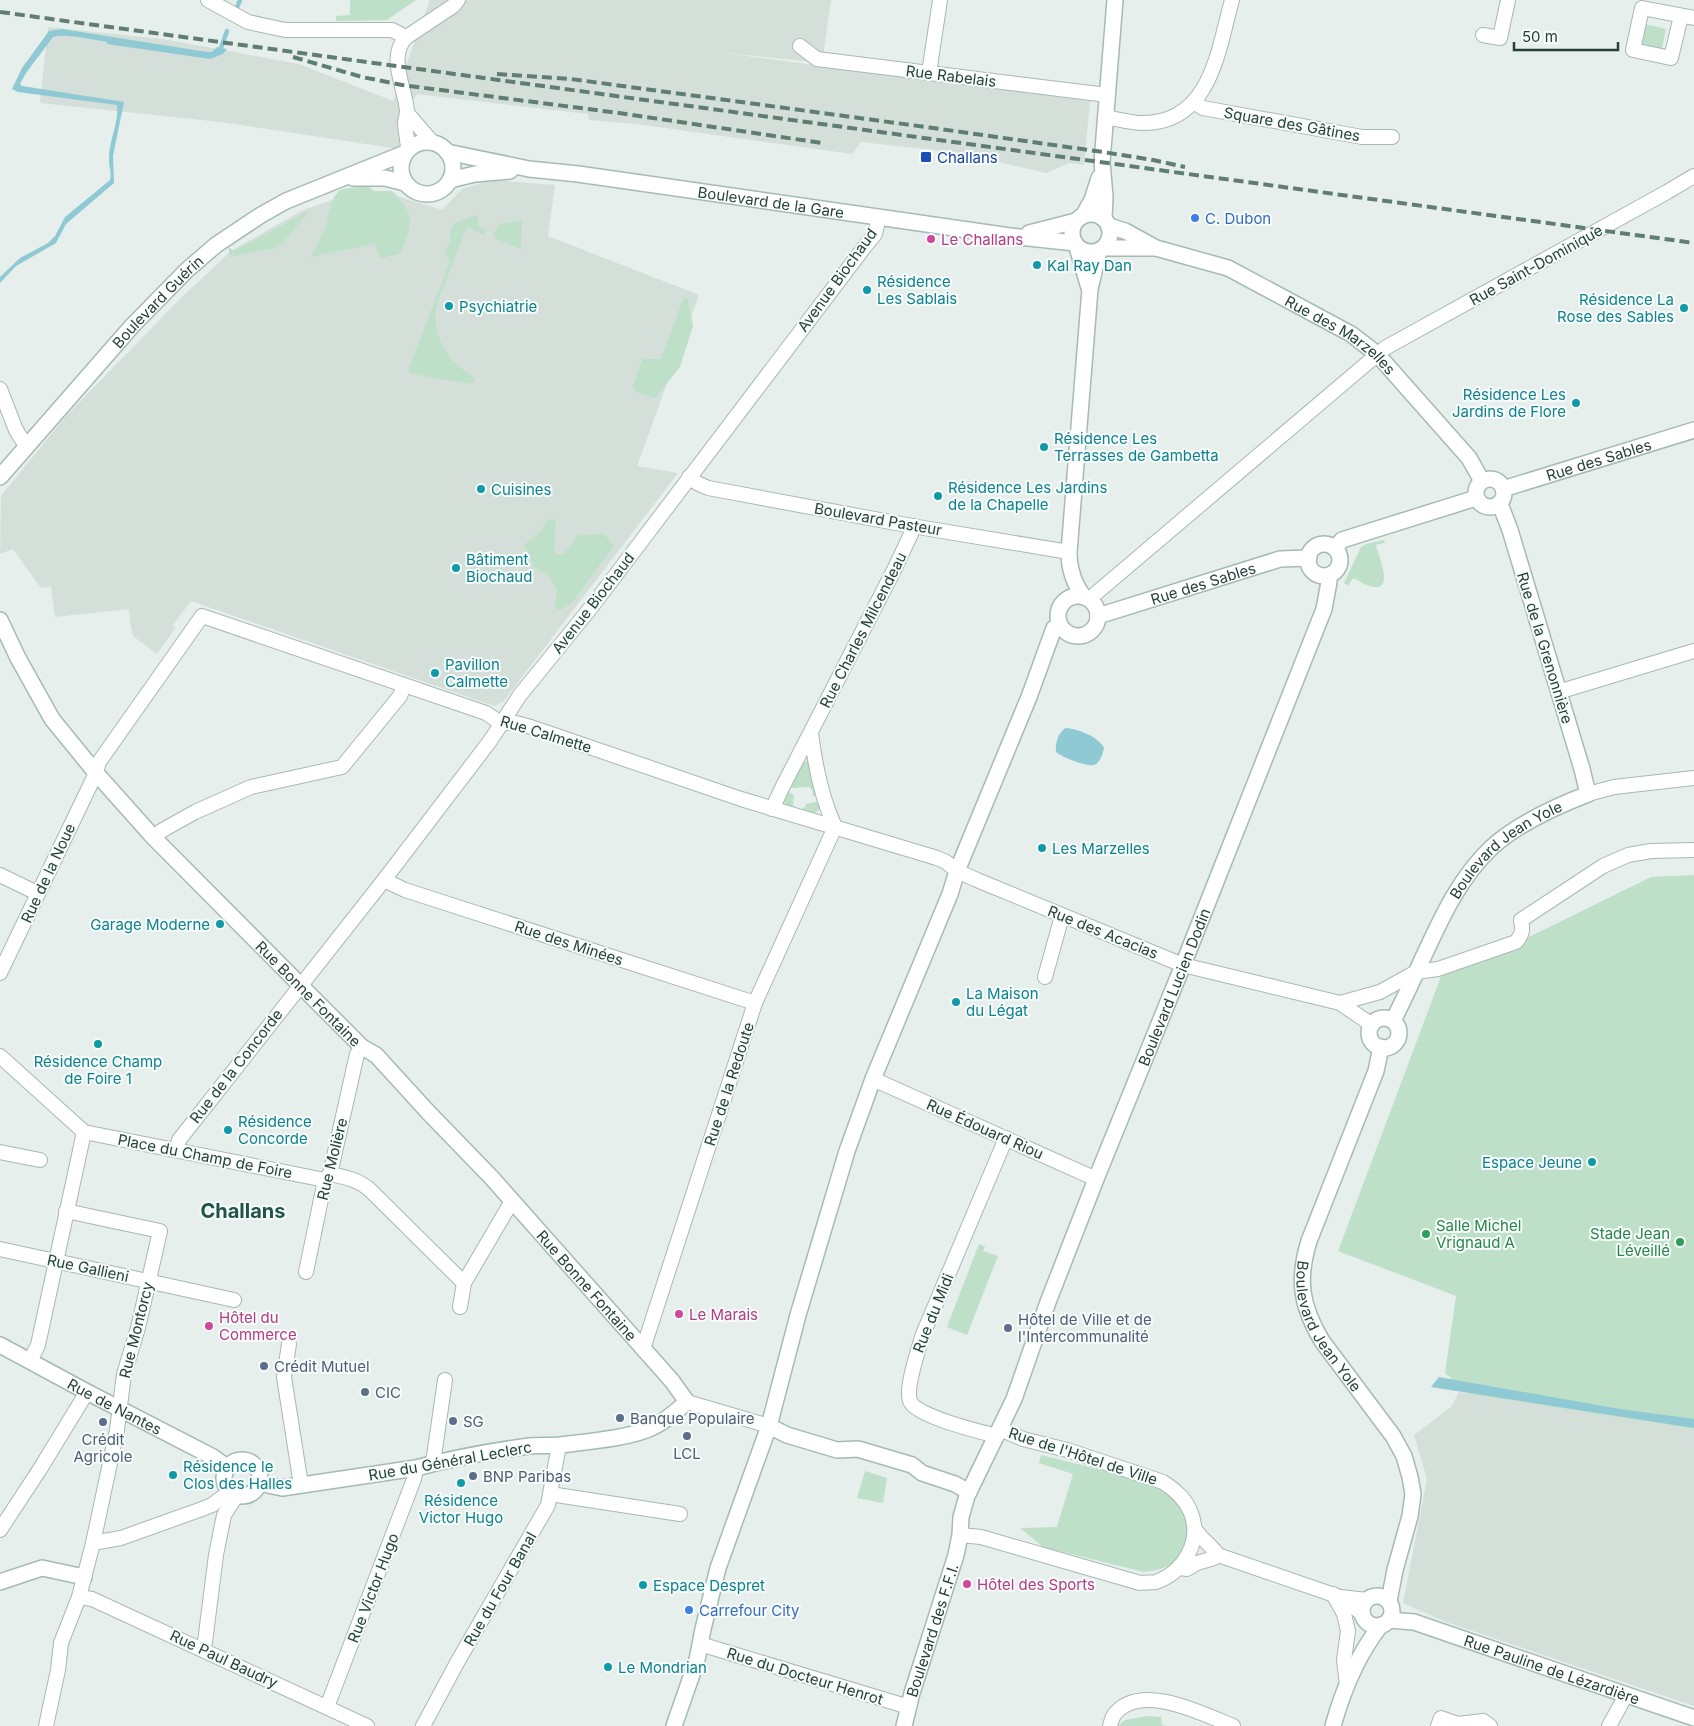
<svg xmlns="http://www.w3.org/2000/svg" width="1694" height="1726" viewBox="0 0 1694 1726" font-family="Inter,sans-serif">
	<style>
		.built { fill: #d4dfda }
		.green { fill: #bfe0c8 }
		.water { fill: #8ec9d4 }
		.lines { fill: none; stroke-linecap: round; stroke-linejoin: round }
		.stream { stroke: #8ec9d4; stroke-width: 4.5 }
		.street-casing { stroke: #a8b8b2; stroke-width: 16 }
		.secondary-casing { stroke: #a4bbb3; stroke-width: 18 }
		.street { stroke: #fff; stroke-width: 14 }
		.secondary { stroke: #fff; stroke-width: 15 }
		.rail { stroke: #5f7d75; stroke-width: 4; stroke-dasharray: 10 5; stroke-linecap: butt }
		.transit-dot { fill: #1a4fb4; stroke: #f7fbf9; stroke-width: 2 }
		.shop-dot { fill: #3f7fe0; stroke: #f7fbf9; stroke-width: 2 }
		.hotel-dot { fill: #d1479c; stroke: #f7fbf9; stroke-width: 2 }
		.culture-dot { fill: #0f9aa8; stroke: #f7fbf9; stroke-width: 2 }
		.leisure-dot { fill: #2e9e5b; stroke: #f7fbf9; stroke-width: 2 }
		.service-dot { fill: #5c6f8a; stroke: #f7fbf9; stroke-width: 2 }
		.labels { text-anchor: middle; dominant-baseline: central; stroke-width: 4; stroke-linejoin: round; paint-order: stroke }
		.street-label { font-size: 15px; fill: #24423a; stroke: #f7fbf9 }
		.transit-label { font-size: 15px; fill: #164399; stroke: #f7fbf9; text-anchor: start }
		.shop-label { font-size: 15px; fill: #366cbe; stroke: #f7fbf9; text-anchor: start }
		.hotel-label { font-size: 15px; fill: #b23c85; stroke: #f7fbf9; text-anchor: start }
		.culture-label { font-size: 15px; fill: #0d838f; stroke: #f7fbf9; text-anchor: start }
		.leisure-label { font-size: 15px; fill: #27864d; stroke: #f7fbf9; text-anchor: start }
		.service-label { font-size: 15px; fill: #4e5e75; stroke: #f7fbf9; text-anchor: start }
		.district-label { font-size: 20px; font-weight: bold; fill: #1f5548; stroke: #f7fbf9 }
	</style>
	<rect width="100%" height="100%" fill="#e6efeb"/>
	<g class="built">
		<polygon points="430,0 831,0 822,63 708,51 1090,101 1084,165 1069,163 1046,173 960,153 861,142 852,154 637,124 589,120 588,114 417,94 401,119 399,149 221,122 40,103 48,27 163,39 299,64 393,101"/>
		<polygon points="492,180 555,185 548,236 699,295 637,466 678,473 503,702 494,706 191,601 173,625 176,627 157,654 133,636 130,623 129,609 55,617 51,587 41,588 13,549 0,554 1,496 66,416 180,299 231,251 303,210 364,189 400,197 442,210 462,189"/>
		<polygon points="1459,1392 1694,1429 1694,1706 1446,1622 1403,1603 1427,1479 1414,1435 1451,1407"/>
	</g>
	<g class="green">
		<polygon points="350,0 416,0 387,20 336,21 336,16 350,15"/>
		<polygon points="1646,24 1666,29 1662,48 1660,49 1641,45"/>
		<path d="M366,185L374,191H392C416,216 413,222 401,253L380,259L375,244L311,257L326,227L329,212L334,197L340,190Z"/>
		<polygon points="310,210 283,243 276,248 235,256 230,255 228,247 234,251"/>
		<path d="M477,215L479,227L485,230V235L467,228C460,245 453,262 447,279C444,287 439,296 437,304C430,337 449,362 475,378L472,384L411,374L408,370L450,261L445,254L450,240L451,227L457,222Z"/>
		<polygon points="522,220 521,249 494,238 494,232 500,224"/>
		<polygon points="688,298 693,326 680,367 655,398 636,392 633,386 642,359 661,359 683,299"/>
		<polygon points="556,519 554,554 564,554 578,535 604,534 614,546 572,603 560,610 555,608 557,590 549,576 535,568 524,545 541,531 547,520"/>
		<path d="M1384,540L1385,543L1376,545C1378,555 1393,588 1376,587C1368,587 1360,581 1353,578L1348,586L1344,583L1361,547L1366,544Z"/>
		<polygon points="807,761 812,764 819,795 813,796 812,790 809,787 793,788 789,785 803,762"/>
		<polygon points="786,791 794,795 793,805 796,808 801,810 805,807 806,804 820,801 821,807 814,815 789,809 782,799"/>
		<polygon points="1694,875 1694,1429 1470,1394 1445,1373 1456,1296 1338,1251 1443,971 1511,947 1529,937 1651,877"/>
		<polygon points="979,1244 985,1246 983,1251 998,1256 967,1335 947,1327"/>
		<path d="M1041,1455L1159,1484L1181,1502L1191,1531C1182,1558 1174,1569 1144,1572L1043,1547L1020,1528L1057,1527L1073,1474L1039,1463Z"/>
		<polygon points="865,1471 887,1478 883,1503 857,1498"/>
		<polygon points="1148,1716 1161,1717 1162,1725 1168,1726 1118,1726 1125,1720"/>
	</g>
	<g class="water">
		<path d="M62,29L207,52H212L217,47L227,49L223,54L210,59L107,44V42C94,40 64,33 53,37L26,73L20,84L22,86L124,102L113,156L114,183L66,224L56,243L16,266L0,283V277L20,258L48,243L55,236L65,217L110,180C112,172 109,168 109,161C108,142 119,124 117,105L18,92L12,89L22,68L49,31Z"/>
		<path d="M1066,728C1078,729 1099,737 1104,748C1103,753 1100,763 1094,765C1086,767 1062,757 1056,752C1055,744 1058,732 1066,728Z"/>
		<polygon points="1439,1377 1620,1409 1694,1419 1694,1428 1431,1387"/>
	</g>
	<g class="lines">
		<g class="stream">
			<polyline points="235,13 240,0"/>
			<polyline points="218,51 221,48 227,31"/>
		</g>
		<g class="street-casing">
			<g id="street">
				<polyline points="208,0 248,22 285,30 392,30 400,34 405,38"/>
				<polyline points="1681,16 1671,58 1633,50 1642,8 1694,18"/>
				<polyline points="1483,35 1500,38 1508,0"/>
				<polyline points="800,46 817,59 1107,95"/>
				<polyline points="929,73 940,0"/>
				<polyline points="1195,103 1203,108 1362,137 1392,137"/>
				<polyline points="407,113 433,143"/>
				<path d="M1105,117C1117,119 1131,123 1143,123C1211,123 1218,50 1232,0"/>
				<path d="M408,150C408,141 405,131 405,122C406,118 407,115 407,111C405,87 388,59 405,38L453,6L458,0"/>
				<polyline points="0,389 16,430 26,446"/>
				<polyline points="689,477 697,483 708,488 912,526 1069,552"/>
				<polyline points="1090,600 1094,595 1385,348 1667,192 1694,176"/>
				<polyline points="1558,692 1694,651"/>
				<path d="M811,733C815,765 821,797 835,827"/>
				<polyline points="1588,794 1614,787 1694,778"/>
				<polyline points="772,809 783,786 894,570 911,534 912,526"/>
				<polyline points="154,838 161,831 195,812 251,787 342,767 400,696 404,685"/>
				<polyline points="0,875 37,893"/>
				<polyline points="384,880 405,890 755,1003"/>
				<polyline points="0,973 96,773 99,762 202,616 486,713 502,724 512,722 531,727 741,799 937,858 946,862 957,871 977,880 1183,965 1340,1003 1372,1025"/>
				<polyline points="1045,977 1062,916"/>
				<path d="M1340,1003L1380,992L1416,972L1438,969L1516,942C1523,934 1523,929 1521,920L1603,866L1628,855L1651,851L1694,850"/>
				<polyline points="0,1056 84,1132 325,1180"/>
				<polyline points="873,1079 1096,1179"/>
				<polyline points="176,1150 179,1140 384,880 490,741 520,695 593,605 866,245 875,234 879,217"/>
				<polyline points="0,1152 40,1160"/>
				<path d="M330,1174C344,1177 357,1179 369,1189L464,1283"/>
				<polyline points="0,1249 234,1300"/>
				<polyline points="306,1272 325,1180 330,1174 357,1054 362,1047"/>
				<polyline points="460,1307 464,1283 512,1201"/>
				<polyline points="289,1344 284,1377 301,1485"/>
				<polyline points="643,1349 755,1003 835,827"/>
				<polyline points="30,1361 38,1345 84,1132"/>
				<polyline points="687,1402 769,1426"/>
				<path d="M997,1436C981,1432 915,1416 910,1401C905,1388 919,1348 923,1334L1006,1138"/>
				<polyline points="433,1463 445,1380"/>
				<polyline points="550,1494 680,1514"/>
				<path d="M1195,1529C1201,1539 1211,1545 1218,1555L1340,1597L1367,1600"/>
				<polyline points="0,1530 40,1469 87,1392"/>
				<path d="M960,1535L981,1537L1140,1583C1145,1582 1151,1583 1156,1582C1184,1572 1202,1541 1191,1513C1186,1499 1175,1490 1163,1482L1067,1450L1023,1439L1000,1429"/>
				<polyline points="93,1543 121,1538 202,1509 212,1505 231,1491"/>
				<polyline points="1179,1568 1187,1569 1197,1563 1214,1558 1218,1555"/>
				<polyline points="1333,1594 1344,1614 1348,1631 1344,1660 1347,1685"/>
				<polyline points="79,1597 92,1599 367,1726"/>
				<polyline points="1340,1597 1363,1614"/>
				<polyline points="700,1644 909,1707"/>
				<polyline points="203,1649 205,1642 216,1555 224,1515 237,1495"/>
				<polyline points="327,1707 414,1479 416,1468"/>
				<polyline points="46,1726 58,1670 61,1643 79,1597 93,1543 117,1430 124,1374 138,1328 160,1231 66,1211"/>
				<polyline points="423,1726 458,1661 548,1505 559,1445"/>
				<path d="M1110,1726C1111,1723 1112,1718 1114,1715C1140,1681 1203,1714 1233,1726"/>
				<polyline points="1438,1726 1441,1718 1458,1724 1483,1721 1490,1726"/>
				<polyline points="1609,1726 1626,1695"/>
			</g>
		</g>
		<g class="secondary-casing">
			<g id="secondary">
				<circle cx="427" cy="168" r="26"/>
				<path id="s1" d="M447,152L529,169L578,174L1010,236L1075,243"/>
				<polyline points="353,178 385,178 405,183"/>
				<polyline points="450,180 475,174 510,171"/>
				<circle cx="1091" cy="233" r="19"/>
				<polyline points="1083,216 1092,200 1099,178"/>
				<polyline points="1104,219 1105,197 1102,162 1115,0"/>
				<polyline points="1109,226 1125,231 1156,248"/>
				<polyline points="1029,233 1076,221"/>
				<polyline points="1077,247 1089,288"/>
				<path id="s2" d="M1103,248H1156L1228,268L1351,334L1377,354L1469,458L1482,481"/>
				<path id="s3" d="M0,477L132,326L187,270L216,245L261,215L286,201L405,153"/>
				<circle cx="1490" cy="493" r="14"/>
				<path id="s4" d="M1503,489L1694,430"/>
				<circle cx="1324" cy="560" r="16"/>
				<polyline points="1335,548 1342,540 1476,498"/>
				<circle cx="1078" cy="616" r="20"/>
				<path d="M1084,597C1074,584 1069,569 1069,552L1090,289L1099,251"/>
				<path id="s5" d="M1098,616L1280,559L1309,558"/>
				<path id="s6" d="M0,620L18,658L52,719L96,773L154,838L323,1008L362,1047L376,1055L428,1112L491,1177L672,1381L687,1402C676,1411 666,1421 653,1427C632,1438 585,1442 560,1445C549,1446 539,1445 529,1446C492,1451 453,1458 416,1468L282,1488L259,1483"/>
				<circle cx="1384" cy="1033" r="15"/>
				<path id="s7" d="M1393,1021C1403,1001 1412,982 1421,962C1440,921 1458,879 1492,847C1519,823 1554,807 1588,794L1582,769L1510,530L1502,509L1498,504"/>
				<path id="s8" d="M1381,1047L1376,1071L1309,1241C1297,1280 1301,1306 1322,1341L1393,1436L1404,1456L1410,1477L1413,1494L1410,1516L1395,1570L1389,1601"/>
				<path id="s9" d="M0,1345L87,1392L213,1457L228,1468"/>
				<polyline points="769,1426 787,1435 837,1450 858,1449 912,1465 922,1473 955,1484 969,1492"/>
				<circle cx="242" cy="1478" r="18"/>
				<polyline points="0,1582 42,1568 84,1577"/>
				<circle cx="1377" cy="1611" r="15"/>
				<path id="s10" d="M1389,1620L1414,1622L1694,1718"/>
				<polyline points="674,1726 697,1660 703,1629 718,1568 769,1426 798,1315 847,1151 873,1079 950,894 957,871 1029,697 1054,628 1059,624"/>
				<path id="s11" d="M904,1726L912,1693L956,1555L960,1535L961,1517L967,1496L1014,1399L1048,1302L1096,1179L1183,965L1324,609L1329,582L1327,576"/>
				<path d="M1333,1726C1343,1690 1358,1654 1381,1625"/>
			</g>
		</g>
		<use href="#street" class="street"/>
		<use href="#secondary" class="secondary"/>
		<g class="rail">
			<polyline points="0,12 1694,243"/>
			<polyline points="293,57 362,77 402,85 619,113 822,143"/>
			<polyline points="497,74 571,79 933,128 1103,152 1153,160 1185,167"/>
		</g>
	</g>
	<rect class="transit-dot" x="920" y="151" width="12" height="12" rx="2.5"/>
	<g class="shop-dot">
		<circle cx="1195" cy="218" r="5"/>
		<circle cx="689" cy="1610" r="5"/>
	</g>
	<g class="hotel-dot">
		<circle cx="931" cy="239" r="5"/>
		<circle cx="679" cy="1314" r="5"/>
		<circle cx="209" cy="1326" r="5"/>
		<circle cx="967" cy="1584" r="5"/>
	</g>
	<g class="culture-dot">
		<circle cx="1037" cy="265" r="5"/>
		<circle cx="867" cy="290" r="5"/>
		<circle cx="449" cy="306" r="5"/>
		<circle cx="1684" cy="308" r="5"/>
		<circle cx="1576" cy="403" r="5"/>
		<circle cx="1044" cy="447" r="5"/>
		<circle cx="481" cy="489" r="5"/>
		<circle cx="938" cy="496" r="5"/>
		<circle cx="456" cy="568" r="5"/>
		<circle cx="435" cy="673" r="5"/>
		<circle cx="1042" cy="848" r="5"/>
		<circle cx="220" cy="924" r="5"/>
		<circle cx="956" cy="1002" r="5"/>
		<circle cx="98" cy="1044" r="5"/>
		<circle cx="228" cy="1130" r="5"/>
		<circle cx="1592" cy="1162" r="5"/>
		<circle cx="173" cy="1475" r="5"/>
		<circle cx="461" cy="1483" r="5"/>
		<circle cx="643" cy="1585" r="5"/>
		<circle cx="608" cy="1667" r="5"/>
	</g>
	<g class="leisure-dot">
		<circle cx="1426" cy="1234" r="5"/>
		<circle cx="1680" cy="1242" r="5"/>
	</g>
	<g class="service-dot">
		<circle cx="1008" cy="1328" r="5"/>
		<circle cx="264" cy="1366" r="5"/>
		<circle cx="365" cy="1392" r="5"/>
		<circle cx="620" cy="1418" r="5"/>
		<circle cx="453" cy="1421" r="5"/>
		<circle cx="103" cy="1422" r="5"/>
		<circle cx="687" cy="1436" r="5"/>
		<circle cx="473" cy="1476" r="5"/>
	</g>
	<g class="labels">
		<g class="street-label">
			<text transform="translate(951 76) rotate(7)">Rue Rabelais</text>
			<text transform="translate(1292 124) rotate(10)">Square des Gâtines</text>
			<text stroke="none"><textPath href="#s1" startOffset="328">Boulevard de la Gare</textPath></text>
			<text transform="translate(1536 265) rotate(-29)">Rue Saint-Dominique</text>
			<text transform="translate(837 280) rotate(-54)">Avenue Biochaud</text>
			<text stroke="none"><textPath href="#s3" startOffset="236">Boulevard Guérin</textPath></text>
			<text stroke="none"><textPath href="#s2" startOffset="259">Rue des Marzelles</textPath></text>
			<text stroke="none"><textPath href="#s4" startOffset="100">Rue des Sables</textPath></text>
			<text transform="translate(878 519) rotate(10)">Boulevard Pasteur</text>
			<text stroke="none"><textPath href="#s5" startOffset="110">Rue des Sables</textPath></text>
			<text transform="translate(593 603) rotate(-52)">Avenue Biochaud</text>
			<text transform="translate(863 630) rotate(-63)">Rue Charles Milcendeau</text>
			<text transform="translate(1545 648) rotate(73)">Rue de la Grenonnière</text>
			<text transform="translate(546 734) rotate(17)">Rue Calmette</text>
			<text stroke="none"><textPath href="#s7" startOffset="210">Boulevard Jean Yole</textPath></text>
			<text transform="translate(48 873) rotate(-65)">Rue de la Noue</text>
			<text transform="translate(1103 932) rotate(22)">Rue des Acacias</text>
			<text transform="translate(569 943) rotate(18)">Rue des Minées</text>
			<text stroke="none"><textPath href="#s11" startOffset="789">Boulevard Lucien Dodin</textPath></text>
			<text stroke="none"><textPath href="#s6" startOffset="488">Rue Bonne Fontaine</textPath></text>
			<text transform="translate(236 1066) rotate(-52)">Rue de la Concorde</text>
			<text transform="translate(729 1084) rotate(-72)">Rue de la Redoute</text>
			<text transform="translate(985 1129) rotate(24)">Rue Édouard Riou</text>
			<text transform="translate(205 1156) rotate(11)">Place du Champ de Foire</text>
			<text transform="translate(332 1159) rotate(-76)">Rue Molière</text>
			<text transform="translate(88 1268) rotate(12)">Rue Gallieni</text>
			<text stroke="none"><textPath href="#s6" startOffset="892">Rue Bonne Fontaine</textPath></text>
			<text transform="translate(933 1313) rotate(-68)">Rue du Midi</text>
			<text stroke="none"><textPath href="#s8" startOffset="300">Boulevard Jean Yole</textPath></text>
			<text transform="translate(136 1330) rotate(-76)">Rue Montorcy</text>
			<text stroke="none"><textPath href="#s9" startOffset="130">Rue de Nantes</textPath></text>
			<text transform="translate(1083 1456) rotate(18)">Rue de l'Hôtel de Ville</text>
			<text transform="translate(450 1461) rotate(-10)">Rue du Général Leclerc</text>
			<text transform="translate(373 1588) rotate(-69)">Rue Victor Hugo</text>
			<text transform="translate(500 1589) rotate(-60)">Rue du Four Banal</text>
			<text stroke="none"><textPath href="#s11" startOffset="100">Boulevard des F.F.I.</textPath></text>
			<text transform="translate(224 1659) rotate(25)">Rue Paul Baudry</text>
			<text stroke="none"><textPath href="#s10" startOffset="171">Rue Pauline de Lézardière</textPath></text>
			<text transform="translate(805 1676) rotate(17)">Rue du Docteur Henrot</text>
		</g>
		<g class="transit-label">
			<text x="937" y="157">Challans</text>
		</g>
		<g class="shop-label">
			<text x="1205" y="218">C. Dubon</text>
			<text x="699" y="1610">Carrefour City</text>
		</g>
		<g class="hotel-label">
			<text x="941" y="239">Le Challans</text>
			<text x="689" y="1314">Le Marais</text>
			<text x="219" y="1317">Hôtel du<tspan x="219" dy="17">Commerce</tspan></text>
			<text x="977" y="1584">Hôtel des Sports</text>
		</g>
		<g class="culture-label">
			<text x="1047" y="265">Kal Ray Dan</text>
			<text x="877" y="281">Résidence<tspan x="877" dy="17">Les Sablais</tspan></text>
			<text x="1674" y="299" text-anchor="end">Résidence La<tspan x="1674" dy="17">Rose des Sables</tspan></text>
			<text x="459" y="306">Psychiatrie</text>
			<text x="1566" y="394" text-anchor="end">Résidence Les<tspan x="1566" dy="17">Jardins de Flore</tspan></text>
			<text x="1054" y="438">Résidence Les<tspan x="1054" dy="17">Terrasses de Gambetta</tspan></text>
			<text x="948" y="487">Résidence Les Jardins<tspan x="948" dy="17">de la Chapelle</tspan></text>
			<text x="491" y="489">Cuisines</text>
			<text x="466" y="559">Bâtiment<tspan x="466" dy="17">Biochaud</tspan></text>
			<text x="445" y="664">Pavillon<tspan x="445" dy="17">Calmette</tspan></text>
			<text x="1052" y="848">Les Marzelles</text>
			<text x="210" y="924" text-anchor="end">Garage Moderne</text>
			<text x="966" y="993">La Maison<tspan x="966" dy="17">du Légat</tspan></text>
			<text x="98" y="1061" text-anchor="middle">Résidence Champ<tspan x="98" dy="17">de Foire 1</tspan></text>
			<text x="238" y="1121">Résidence<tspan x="238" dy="17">Concorde</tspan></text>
			<text x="1582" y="1162" text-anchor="end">Espace Jeune</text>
			<text x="183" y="1466">Résidence le<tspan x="183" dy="17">Clos des Halles</tspan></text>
			<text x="461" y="1500" text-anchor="middle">Résidence<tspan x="461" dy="17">Victor Hugo</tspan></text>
			<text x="653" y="1585">Espace Despret</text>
			<text x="618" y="1667">Le Mondrian</text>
		</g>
		<g class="leisure-label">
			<text x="1436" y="1225">Salle Michel<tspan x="1436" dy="17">Vrignaud A</tspan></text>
			<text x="1670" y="1233" text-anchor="end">Stade Jean<tspan x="1670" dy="17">Léveillé</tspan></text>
		</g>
		<g class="service-label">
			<text x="1018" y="1319">Hôtel de Ville et de<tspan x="1018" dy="17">l'Intercommunalité</tspan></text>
			<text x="274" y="1366">Crédit Mutuel</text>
			<text x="375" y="1392">CIC</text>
			<text x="630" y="1418">Banque Populaire</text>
			<text x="463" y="1421">SG</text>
			<text x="103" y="1439" text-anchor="middle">Crédit<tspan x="103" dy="17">Agricole</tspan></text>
			<text x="687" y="1453" text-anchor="middle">LCL</text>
			<text x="483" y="1476">BNP Paribas</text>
		</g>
		<g class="district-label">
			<text x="243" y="1211">Challans</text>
		</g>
	</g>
	<path d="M1514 42v8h104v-8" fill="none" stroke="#24423a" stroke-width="2.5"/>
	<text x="1522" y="42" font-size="15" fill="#24423a" stroke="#f7fbf9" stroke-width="4" paint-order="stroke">50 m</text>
</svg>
